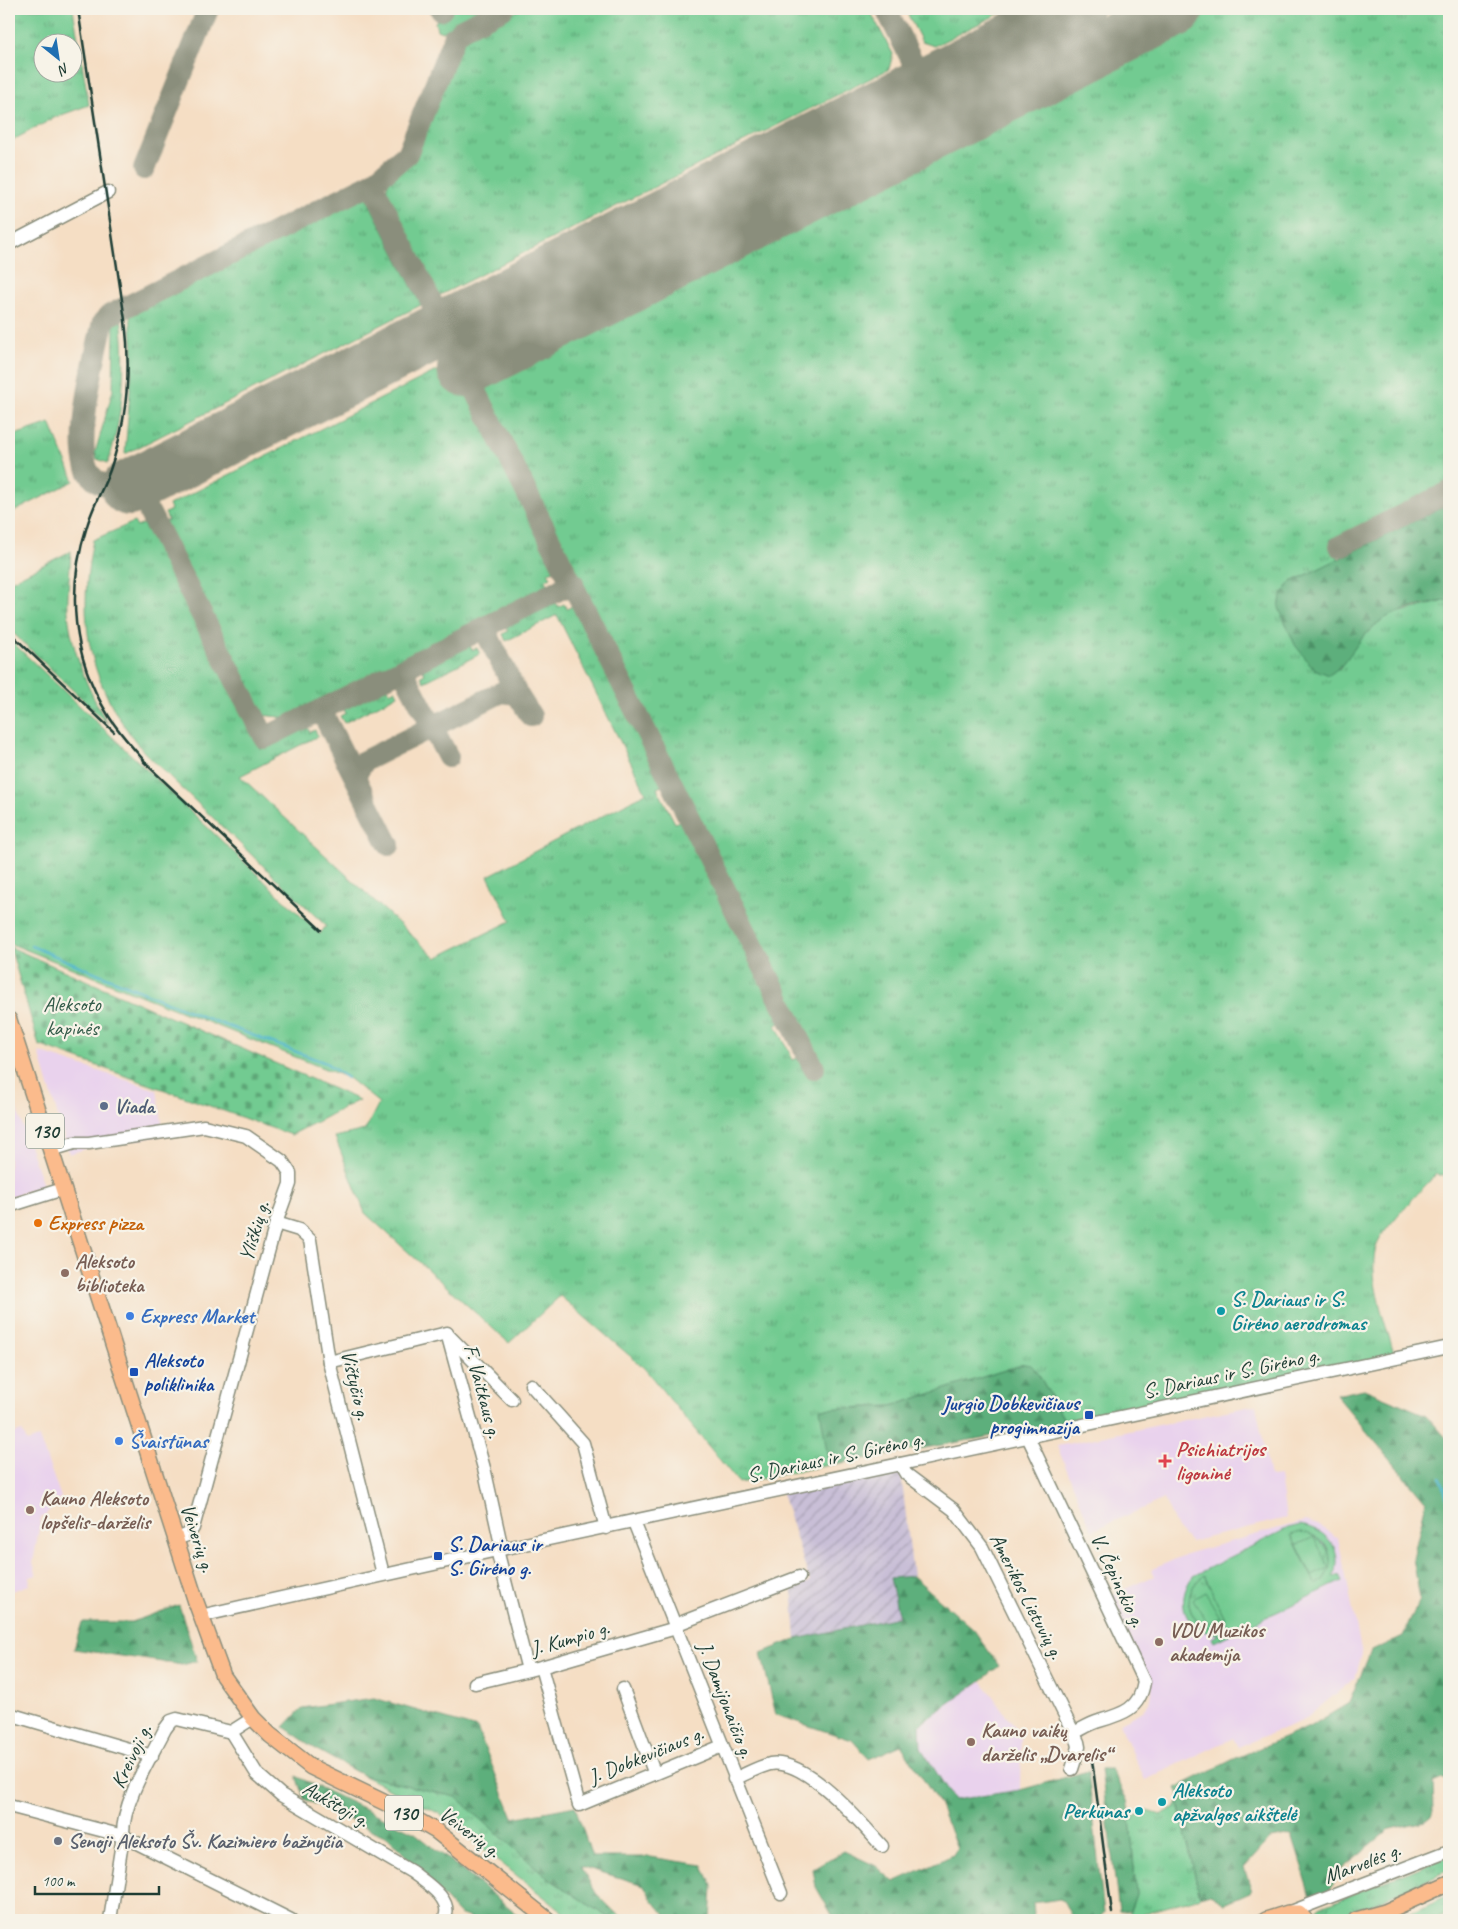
<svg xmlns="http://www.w3.org/2000/svg" width="1458" height="1929" viewBox="0 0 1458 1929" font-family="Caveat,sans-serif">
	<style>
		.built { fill: #e9d2ed }
		.industrial { fill: url(#industrial-furrows) }
		.grass { fill: url(#grass-tufts); stroke: #488462; fill-rule: evenodd }
		.forest { fill: url(#forest-firs); stroke: #3e7658 }
		.cemetery { fill: url(#cemetery-stones); stroke: #488462 }
		.pitch { fill: #72cb91; stroke: #488462; fill-rule: evenodd }
		.lines { fill: none; stroke-linecap: round; stroke-linejoin: round }
		.stream { stroke: #4bb5c9; stroke-width: 2.5 }
		.taxiway { stroke: #8a8e7c; stroke-width: 22 }
		.runway { stroke: #8a8e7c; stroke-width: 56 }
		.minor-casing { stroke: #8a8e7c; stroke-width: 15 }
		.major-casing { stroke: #8a8e7c; stroke-width: 18 }
		.minor { stroke: #fff; stroke-width: 12 }
		.major { stroke: #fbbb8c; stroke-width: 15 }
		.rail { stroke: #1f3d34; stroke-width: 2.5 }
		.service-dot { fill: #5c6f8a; stroke: #f7f3e8; stroke-width: 2 }
		.food-dot { fill: #e8710a; stroke: #f7f3e8; stroke-width: 2 }
		.education-dot { fill: #8d6e63; stroke: #f7f3e8; stroke-width: 2 }
		.culture-dot { fill: #0f9aa8; stroke: #f7f3e8; stroke-width: 2 }
		.shop-dot { fill: #3f7fe0; stroke: #f7f3e8; stroke-width: 2 }
		.transit-dot { fill: #1a4fb4; stroke: #f7f3e8; stroke-width: 2 }
		.health-dot { fill: #e0444e; stroke: #f7f3e8; stroke-width: 2 }
		.worship-dot { fill: #6b7280; stroke: #f7f3e8; stroke-width: 2 }
		.labels { text-anchor: middle; dominant-baseline: central; stroke-width: 4.5; stroke-linejoin: round; paint-order: stroke }
		.shield { fill: #f7f3e8; stroke: #60746a; stroke-width: 1 }
		.shield-label { font-size: 20px; font-weight: bold; fill: #1f3d34 }
		.park-label { font-size: 21px; fill: #305947; stroke: #f7f3e8 }
		.service-label { font-size: 21px; font-weight: bold; fill: #4e5e75; stroke: #f7f3e8; text-anchor: start }
		.food-label { font-size: 21px; font-weight: bold; fill: #c56008; stroke: #f7f3e8; text-anchor: start }
		.street-label { font-size: 21px; fill: #1f3d34; stroke: #f7f3e8 }
		.education-label { font-size: 21px; font-weight: bold; fill: #785e54; stroke: #f7f3e8; text-anchor: start }
		.culture-label { font-size: 21px; font-weight: bold; fill: #0d838f; stroke: #f7f3e8; text-anchor: start }
		.shop-label { font-size: 21px; font-weight: bold; fill: #366cbe; stroke: #f7f3e8; text-anchor: start }
		.transit-label { font-size: 21px; font-weight: bold; fill: #164399; stroke: #f7f3e8; text-anchor: start }
		.health-label { font-size: 21px; font-weight: bold; fill: #be3a42; stroke: #f7f3e8; text-anchor: start }
		.worship-label { font-size: 21px; font-weight: bold; fill: #5b616d; stroke: #f7f3e8; text-anchor: start }
	</style>
	<defs>
		<pattern id="industrial-furrows" width="10" height="10" patternUnits="userSpaceOnUse" patternTransform="scale(1.25)"><rect width="10" height="10" fill="#c9bfd7"/><path d="M-1 1l2-2M0 10L10 0M9 11l2-2" fill="none" stroke="#a39caf"/></pattern>
		<pattern id="grass-tufts" width="24" height="20" patternUnits="userSpaceOnUse" patternTransform="scale(1.25)"><rect width="24" height="20" fill="#72cb91"/><path d="M3 7l-1-3M5 7V3M7 7l1-3M15 17l-1-3M17 17v-4M19 17l1-3" fill="none" stroke="#5da677"/></pattern>
		<pattern id="forest-firs" width="22" height="20" patternUnits="userSpaceOnUse" patternTransform="scale(1.25)"><rect width="22" height="20" fill="#5daf7b"/><path d="M5 1l3.5 6h-7zM16 11l3.5 6h-7z" fill="#4c9066"/></pattern>
		<pattern id="cemetery-stones" width="16" height="16" patternUnits="userSpaceOnUse" patternTransform="scale(1.25)"><rect width="16" height="16" fill="#72cb91"/><path d="M2 7V4a2 2 0 0 1 4 0v3zM10 15v-3a2 2 0 0 1 4 0v3z" fill="#5da677"/></pattern>
	</defs>
	<rect width="100%" height="100%" fill="#f7f3e8"/>
	<filter id="ink" filterUnits="userSpaceOnUse"><feTurbulence type="fractalNoise" baseFrequency=".02" numOctaves="2"/><feDisplacementMap in="SourceGraphic" scale="10" xChannelSelector="R" yChannelSelector="G"/><feConvolveMatrix kernelMatrix="1 2 1 2 8 2 1 2 1" color-interpolation-filters="sRGB"/></filter>
	<filter id="wash" filterUnits="userSpaceOnUse"><feTurbulence type="fractalNoise" baseFrequency=".0096" numOctaves="4" result="noise"/><feDisplacementMap in="SourceGraphic" scale="20" xChannelSelector="R" yChannelSelector="G"/><feGaussianBlur stdDeviation="1.12" result="paint"/><feColorMatrix in="noise" values="0 0 0 0 0 0 0 0 0 0 0 0 0 0 0 0 0 1.4 0 .05"/><feComposite in="paint" operator="in"/></filter>
	<g filter="url(#wash)">
		<rect width="100%" height="100%" fill="#f5dec4"/>
		<g class="built">
			<polygon points="39,1052 157,1090 164,1135 88,1148 69,1154"/>
			<polygon points="9,1086 43,1186 9,1197"/>
			<polygon points="1256,1405 1270,1477 1280,1476 1286,1518 1190,1542 1177,1528 1164,1499 1092,1531 1057,1446"/>
			<polygon points="22,1431 27,1442 39,1438 61,1497 46,1514 41,1517 33,1563 37,1575 30,1577 29,1585 9,1592 9,1435"/>
			<polygon points="1305,1521 1318,1525 1338,1538 1362,1654 1355,1678 1304,1720 1238,1747 1233,1738 1145,1780 1119,1723 1143,1711 1149,1703 1152,1689 1109,1596 1154,1576 1151,1570 1189,1553"/>
			<polygon points="982,1681 1021,1736 1020,1790 954,1800 921,1748 919,1725 939,1709"/>
		</g>
		<polygon class="industrial" points="900,1464 913,1576 890,1578 899,1617 796,1639 792,1587 810,1582 781,1490"/>
		<g class="grass">
			<path d="M9,9H73L89,105L56,117L9,142ZM42,42H72V72H42Z"/>
			<polygon points="449,9 488,9 442,32 437,30 435,22"/>
			<polygon points="521,9 869,9 893,54 889,69 438,296 386,193 388,181 403,167 416,149 466,36"/>
			<polygon points="905,9 1008,9 934,46 922,42"/>
			<path d="M1216,9H1449V483L1330,540L1339,559L1290,583L1339,669L1360,640L1385,616L1449,600V1177L1436,1174C1422,1190 1381,1229 1376,1248C1367,1279 1387,1326 1395,1357L1066,1423L1036,1370L1024,1364L892,1406L821,1409L829,1465L739,1483L644,1368L560,1296L509,1343L365,1213L335,1137L365,1130L379,1103L348,1078L9,943V639L320,934L326,926L145,753C89,687 76,624 93,540L134,522L137,527L143,524L146,531L151,529L261,749L307,726L310,732L315,730L318,736L240,776L436,958L511,921L488,876L646,793L557,615L506,641L503,634L508,631L505,626L555,601L558,607L564,604L567,609L574,605L664,785L657,788L675,823L681,820L782,1022L776,1025L793,1060L800,1057L809,1074L821,1068L480,380Z"/>
			<polygon points="365,195 421,305 125,454 133,355 130,312"/>
			<path d="M121,318C127,366 123,416 108,463L97,459L95,453L113,390L114,325Z"/>
			<polygon points="440,369 443,373 449,370 453,376 457,374 555,569 548,573 551,577 545,580 548,587 289,718 261,715 164,522 168,520 165,513 171,510 169,505"/>
			<polygon points="50,423 74,481 9,514 9,437"/>
			<path d="M71,551C70,571 67,593 68,613C72,652 88,691 108,724L9,629V582Z"/>
			<polygon points="469,644 472,650 477,648 480,654 424,682 421,676 425,674 422,668"/>
			<polygon points="387,686 390,692 395,689 398,695 344,723 340,716 346,713 343,708"/>
			<path d="M1302,1532C1329,1537 1343,1570 1315,1586L1291,1534Z"/>
			<path d="M1204,1575L1229,1626C1193,1638 1174,1597 1204,1575Z"/>
			<polygon points="362,1775 456,1797 548,1878 609,1918 616,1913 624,1920 573,1920 438,1813"/>
			<polygon points="1178,1802 1200,1897 1145,1913 1136,1920 1130,1920 1130,1911 1136,1894 1130,1818 1148,1811 1161,1815 1175,1807"/>
			<polygon points="1449,1856 1449,1870 1334,1920 1320,1920 1317,1908"/>
			<polygon points="1449,1896 1449,1914 1433,1920 1395,1920"/>
		</g>
		<g class="forest">
			<path d="M1449,504V600C1413,608 1384,609 1360,641C1350,654 1344,666 1329,675L1314,669L1295,645L1279,608L1281,596L1290,583Z"/>
			<polygon points="1024,1364 1031,1365 1036,1370 1066,1423 829,1465 820,1409 892,1406"/>
			<polygon points="1364,1389 1426,1415 1449,1441 1449,1780 1442,1779 1433,1783 1434,1810 1432,1816 1426,1821 1390,1829 1342,1868 1327,1894 1312,1899 1292,1835 1270,1839 1244,1868 1252,1891 1225,1903 1210,1894 1200,1897 1178,1802 1179,1794 1176,1788 1234,1759 1309,1727 1349,1703 1371,1651 1403,1636 1420,1599 1413,1558 1426,1502 1336,1395"/>
			<path d="M913,1576L974,1630L999,1666C974,1688 945,1704 920,1725L921,1748L954,1800L1020,1790L1088,1771L1104,1913L1097,1920H1073L1064,1902L1060,1899L1033,1903L1034,1915L1027,1920H835L816,1887L813,1869L844,1851L876,1866L894,1882L953,1855L957,1848L939,1804L901,1745L869,1759L852,1740L776,1715L761,1653L796,1639L899,1617L890,1578Z"/>
			<polygon points="179,1605 197,1661 182,1665 74,1649 82,1622 132,1622"/>
			<polygon points="374,1698 477,1728 513,1818 575,1806 592,1857 650,1857 703,1865 712,1886 710,1920 669,1920 651,1898 644,1885 580,1866 596,1893 616,1913 609,1918 548,1878 456,1797 362,1775 317,1750 284,1727 302,1708"/>
			<polygon points="1101,1769 1111,1769 1127,1800 1130,1818 1136,1894 1130,1911 1119,1911"/>
			<polygon points="296,1776 415,1833 525,1920 476,1920 459,1914 389,1838 304,1799"/>
		</g>
		<polygon class="cemetery" points="10,947 359,1100 291,1135 39,1045"/>
		<g class="pitch">
			<path d="M1300,1525C1326,1529 1346,1550 1333,1577L1339,1575L1342,1581L1214,1642L1212,1638L1219,1634C1184,1633 1174,1601 1193,1576L1288,1528ZM1302,1532C1320,1535 1334,1548 1329,1568L1314,1537L1297,1545L1312,1576L1329,1568L1324,1579L1316,1585L1291,1535ZM1204,1575L1229,1626V1627C1193,1638 1174,1597 1204,1575Z"/>
			<polygon points="1205,1592 1220,1617 1208,1624 1193,1599"/>
		</g>
		<g class="lines">
			<g class="stream">
				<polyline points="31,946 201,1016 326,1063 347,1078"/>
				<polyline points="1440,1478 1449,1504"/>
				<polyline points="1449,1827 1449,1818"/>
			</g>
			<g class="taxiway">
				<polyline points="886,9 924,84"/>
				<polyline points="441,10 442,9"/>
				<polyline points="144,169 208,9"/>
				<polyline points="372,183 814,1068"/>
				<path d="M129,488C114,489 99,486 90,474C72,450 96,351 103,322L110,315L372,183L407,154L454,37L462,29L503,9"/>
				<polyline points="150,514 265,738 573,583"/>
				<polyline points="1340,546 1449,492"/>
				<polyline points="484,628 517,694 531,716"/>
				<polyline points="402,669 448,757"/>
				<polyline points="321,710 389,845"/>
				<polyline points="355,776 364,761 502,692 517,694"/>
			</g>
			<g class="runway">
				<polyline points="465,369 1176,9"/>
				<polyline points="129,488 1074,9"/>
			</g>
		</g>
	</g>
	<g filter="url(#ink)">
		<g class="lines">
			<g class="minor-casing">
				<g id="minor">
					<polyline points="9,244 108,192"/>
					<polyline points="51,1150 74,1143 89,1143 204,1126 246,1136 282,1161 290,1173 290,1184 276,1223 193,1528 187,1535 176,1539"/>
					<polyline points="9,1206 63,1189"/>
					<polyline points="276,1223 299,1230 310,1240 329,1362 383,1574"/>
					<polyline points="447,1334 512,1400"/>
					<polyline points="329,1362 447,1333 485,1472 502,1549"/>
					<polyline points="531,1385 583,1443 606,1528"/>
					<path d="M1028,1437L1144,1682C1140,1709 1123,1714 1099,1721C1091,1723 1082,1729 1074,1733"/>
					<polyline points="900,1464 906,1474 954,1510 982,1547 1078,1742 1079,1747 1072,1769"/>
					<polyline points="634,1522 781,1893"/>
					<polyline points="497,1550 528,1670"/>
					<polyline points="200,1616 497,1550 1449,1347"/>
					<polyline points="675,1625 799,1577"/>
					<polyline points="541,1667 579,1805 722,1746"/>
					<polyline points="475,1683 541,1667 676,1628"/>
					<polyline points="623,1689 654,1772"/>
					<polyline points="9,1714 152,1756"/>
					<path d="M231,1732L257,1774L281,1795L412,1872C426,1883 455,1900 444,1920"/>
					<path d="M734,1779C746,1774 758,1767 770,1764C807,1758 860,1822 882,1846"/>
					<polyline points="9,1806 123,1836 291,1920"/>
					<polyline points="1288,1913 1449,1851"/>
					<path d="M110,1920L123,1836C122,1802 150,1759 165,1729L171,1721L177,1719L231,1732L253,1718"/>
				</g>
			</g>
			<g class="major-casing">
				<g id="major">
					<polyline points="9,1020 196,1602 223,1676 253,1718 270,1735 311,1767 396,1808 436,1831 548,1920"/>
					<polyline points="1266,1920 1288,1913 1299,1913 1305,1920"/>
					<polyline points="1356,1920 1385,1912 1449,1883"/>
				</g>
			</g>
			<use href="#minor" class="minor"/>
			<use href="#major" class="major"/>
			<g class="rail">
				<path d="M78,9L125,320C131,371 127,422 110,470C103,489 93,506 87,526C66,590 72,657 108,715C119,733 134,749 148,765"/>
				<polyline points="9,632 114,732"/>
				<polyline points="144,762 321,930"/>
				<polyline points="1092,1760 1112,1913"/>
			</g>
		</g>
	</g>
	<circle class="service-dot" cx="104" cy="1106" r="5"/>
	<circle class="food-dot" cx="38" cy="1223" r="5"/>
	<g class="education-dot">
		<circle cx="65" cy="1273" r="5"/>
		<circle cx="30" cy="1510" r="5"/>
		<circle cx="1159" cy="1642" r="5"/>
		<circle cx="971" cy="1742" r="5"/>
	</g>
	<g class="culture-dot">
		<circle cx="1221" cy="1311" r="5"/>
		<circle cx="1162" cy="1802" r="5"/>
		<circle cx="1139" cy="1811" r="5"/>
	</g>
	<g class="shop-dot">
		<circle cx="130" cy="1316" r="5"/>
		<circle cx="119" cy="1441" r="5"/>
	</g>
	<g class="transit-dot">
		<rect x="129" y="1367" width="10" height="10" rx="2.5"/>
		<rect x="1084" y="1410" width="10" height="10" rx="2.5"/>
		<rect x="433" y="1551" width="10" height="10" rx="2.5"/>
	</g>
	<path class="health-dot" d="M1162.5 1453.5h5v5h5v5h-5v5h-5v-5h-5v-5h5z"/>
	<circle class="worship-dot" cx="58" cy="1841" r="5"/>
	<g class="labels">
		<g class="shield">
			<rect x="26" y="1113.5" width="38" height="35" rx="4"/>
			<rect x="385" y="1795.5" width="38" height="35" rx="4"/>
		</g>
		<g class="shield-label">
			<text x="45" y="1131">130</text>
			<text x="404" y="1813">130</text>
		</g>
		<g class="park-label">
			<text x="72" y="1004">Aleksoto<tspan x="72" dy="24">kapinės</tspan></text>
		</g>
		<g class="service-label">
			<text x="114" y="1106">Viada</text>
		</g>
		<g class="food-label">
			<text x="48" y="1223">Express pizza</text>
		</g>
		<g class="street-label">
			<text transform="translate(254 1231) rotate(-73)">Yliškių g.</text>
			<text transform="translate(1231 1373) rotate(-12)">S. Dariaus ir S. Girėno g.</text>
			<text transform="translate(356 1385) rotate(77)">Vištyčio g.</text>
			<text transform="translate(483 1391) rotate(75)">F. Vaitkaus g.</text>
			<text transform="translate(835 1457) rotate(-12)">S. Dariaus ir S. Girėno g.</text>
			<text transform="translate(198 1538) rotate(72)">Veiverių g.</text>
			<text transform="translate(1118 1580) rotate(65)">V. Čepinskio g.</text>
			<text transform="translate(1027 1596) rotate(63)">Amerikos Lietuvių g.</text>
			<text transform="translate(570 1638) rotate(-16)">J. Kumpio g.</text>
			<text transform="translate(726 1700) rotate(69)">J. Damijonaičio g.</text>
			<text transform="translate(646 1755) rotate(-22)">J. Dobkevičiaus g.</text>
			<text transform="translate(131 1756) rotate(-64)">Kreivoji g.</text>
			<text transform="translate(336 1804) rotate(30)">Aukštoji g.</text>
			<text transform="translate(470 1832) rotate(37)">Veiverių g.</text>
			<text transform="translate(1362 1863) rotate(-21)">Marvelės g.</text>
		</g>
		<g class="education-label">
			<text x="75" y="1261">Aleksoto<tspan x="75" dy="24">biblioteka</tspan></text>
			<text x="40" y="1498">Kauno Aleksoto<tspan x="40" dy="24">lopšelis-darželis</tspan></text>
			<text x="1169" y="1630">VDU Muzikos<tspan x="1169" dy="24">akademija</tspan></text>
			<text x="981" y="1730">Kauno vaikų<tspan x="981" dy="24">darželis „Dvarelis“</tspan></text>
		</g>
		<g class="culture-label">
			<text x="1231" y="1299">S. Dariaus ir S.<tspan x="1231" dy="24">Girėno aerodromas</tspan></text>
			<text x="1172" y="1790">Aleksoto<tspan x="1172" dy="24">apžvalgos aikštelė</tspan></text>
			<text x="1129" y="1811" text-anchor="end">Perkūnas</text>
		</g>
		<g class="shop-label">
			<text x="140" y="1316">Express Market</text>
			<text x="129" y="1441">Švaistūnas</text>
		</g>
		<g class="transit-label">
			<text x="144" y="1360">Aleksoto<tspan x="144" dy="24">poliklinika</tspan></text>
			<text x="1079" y="1403" text-anchor="end">Jurgio Dobkevičiaus<tspan x="1079" dy="24">progimnazija</tspan></text>
			<text x="448" y="1544">S. Dariaus ir<tspan x="448" dy="24">S. Girėno g.</tspan></text>
		</g>
		<g class="health-label">
			<text x="1176" y="1449">Psichiatrijos<tspan x="1176" dy="24">ligoninė</tspan></text>
		</g>
		<g class="worship-label">
			<text x="68" y="1841">Senoji Aleksoto Šv. Kazimiero bažnyčia</text>
		</g>
	</g>
	<rect width="1458" height="1929" fill="none" stroke="#f7f3e8" stroke-width="30"/>
	<g transform="translate(58 58) rotate(150)"><circle r="24" fill="#f7f3e8" stroke="#a1aaa0"/>
	<path d="M0-4L9 19L0 12L-9 19Z" fill="#1f6fb2"/>
	<text y="-8" font-size="14" font-weight="bold" text-anchor="middle" fill="#1f3d34">N</text>
	</g>
	<path d="M35 1886v8h124v-8" fill="none" stroke="#1f3d34" stroke-width="2.5"/>
	<text x="42" y="1886" font-size="15" fill="#1f3d34" stroke="#f7f3e8" stroke-width="4" paint-order="stroke">100 m</text>
</svg>
